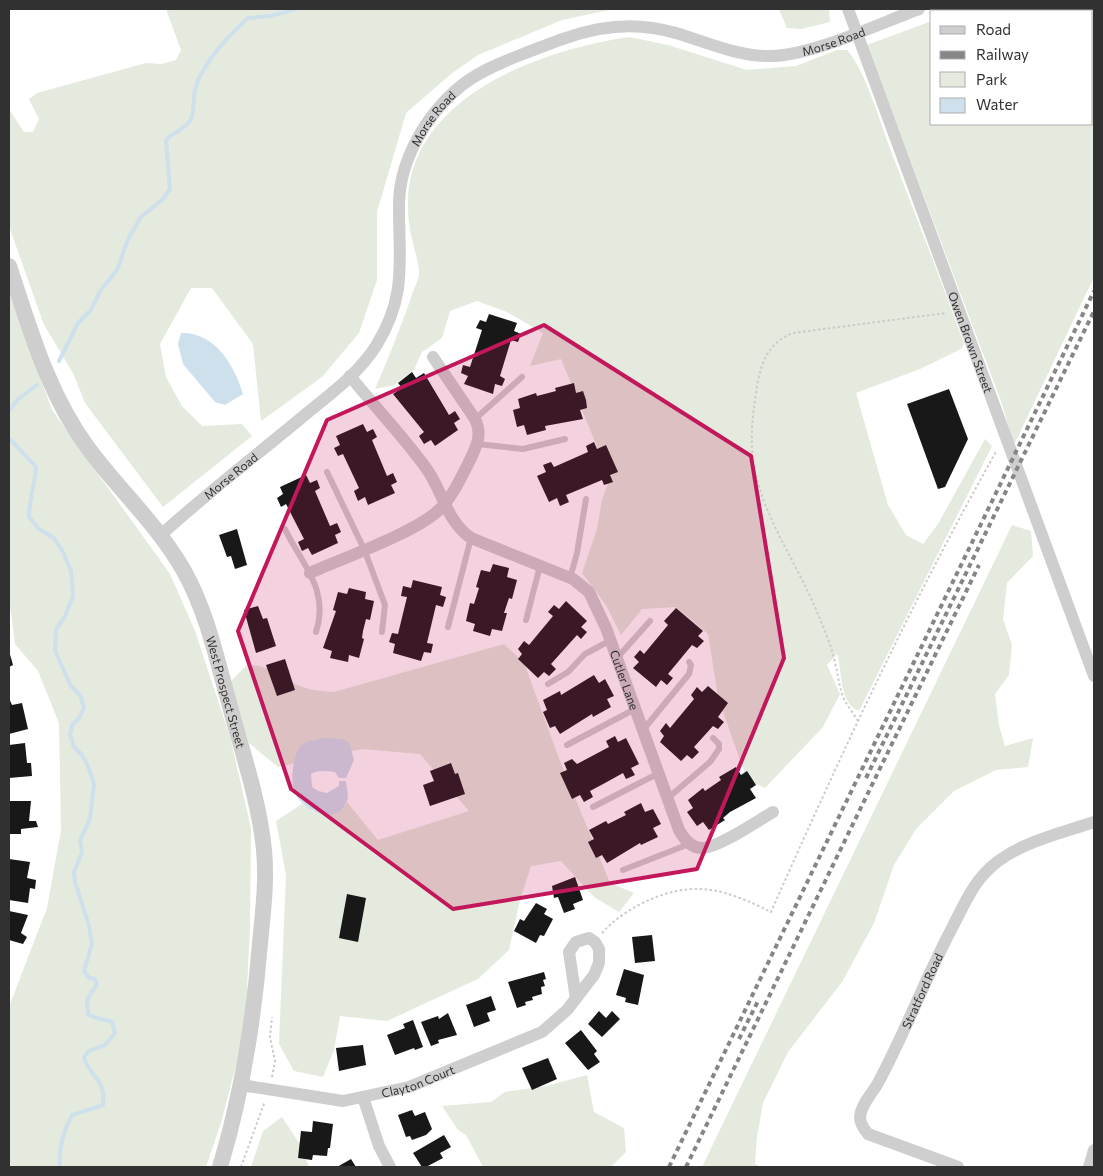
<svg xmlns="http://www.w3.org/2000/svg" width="1103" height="1176" viewBox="0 0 1103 1176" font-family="Commissioner,sans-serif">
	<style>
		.green { fill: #e4eadd }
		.water { fill: #cee0eb }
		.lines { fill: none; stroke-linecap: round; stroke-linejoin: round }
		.stream { stroke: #cee0eb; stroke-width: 4 }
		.building { fill: #181818 }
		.path { stroke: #cbcbcb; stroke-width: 2; stroke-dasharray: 2.5 2.5; stroke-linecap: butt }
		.service { stroke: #cecece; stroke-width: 6 }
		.minor { stroke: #cecece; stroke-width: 12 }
		.tertiary { stroke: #cecece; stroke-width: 16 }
		.rail { stroke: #868686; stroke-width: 4; stroke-dasharray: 5 4; stroke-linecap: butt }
		.marked { fill: #c2185b; fill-opacity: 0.2; stroke: #c2185b; stroke-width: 4; stroke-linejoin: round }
		.labels { text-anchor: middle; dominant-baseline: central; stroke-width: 5; stroke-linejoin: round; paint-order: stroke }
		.street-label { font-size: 12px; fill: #313131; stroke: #fff }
	</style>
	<rect width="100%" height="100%" fill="#fff"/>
	<g class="green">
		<polygon points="166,9 614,9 562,20 478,55 451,74 406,113 377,212 377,280 359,333 322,377 261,421 253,344 212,288 191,288 160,344 166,377 182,406 202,426 242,424 252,436 163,507 85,403 73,373 44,325 9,226 9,109 24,132 33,132 39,119 29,99 37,93 146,63 162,64 176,60 181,50"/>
		<polygon points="779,9 829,9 830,22 801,29 787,28"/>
		<polygon points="965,9 1094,9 1094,277 1014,445 1002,404 867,45 932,21 932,124 1092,124 1092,11 958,11"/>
		<path d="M629,37L668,45L747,70L796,66L837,50H847C866,71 880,123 891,151C915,215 941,279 964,344L961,349L920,369L856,393L888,505L906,535L923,544L938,524L985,439L992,446L859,711C838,703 843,671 837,654L827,665L840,694L823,727L765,788L747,780L718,697L708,634L676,607L642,609L621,635L606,605L582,573L597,529L602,500L610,478L561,359L530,366L543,333L507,312L477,301L450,311L442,338L422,352L414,370L394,385L375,389C388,359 400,329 411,298C413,290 419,280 419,273C419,262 414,249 412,239C407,219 406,192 412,172C437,86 550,49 629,37Z"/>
		<polygon points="9,293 52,410 170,574 195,631 230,737 251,828 250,927 245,1030 221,1123 206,1167 9,1167 9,1007 47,908 61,830 59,723 38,671 15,644 9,598"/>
		<polygon points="1012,525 1031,531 1033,556 1007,583 1003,619 1012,645 1009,675 995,694 999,725 1005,746 1033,738 1028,767 996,770 954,791 916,829 894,865 874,923 842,982 788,1052 763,1103 757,1137 755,1164 761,1167 702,1167"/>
		<path d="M504,644L524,663L560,761L610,883L634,893L619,912L594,897L561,861L531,866L520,900L509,950L478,979L387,1021L340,1016L334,1050L323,1077L294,1071L279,1044L286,875L276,821L302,804L314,812L343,809L347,802L378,840L469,811L420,754L362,749L278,767L249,743L230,682L247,665C272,664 284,682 306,688C314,691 325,691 334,692Z"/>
		<polygon points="587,1075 594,1112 624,1128 626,1152 611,1167 483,1167 466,1135 458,1130 442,1106 491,1102 505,1092 546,1086"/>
		<polygon points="282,1117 299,1143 309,1167 251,1167 263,1131"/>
	</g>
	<g class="water">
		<path d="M181,333C215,332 234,365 243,394L225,405L215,402L183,364L178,344Z"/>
		<path d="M324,738L342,739L349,742L354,760L346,778H339L335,772C327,771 318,770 311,774L312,787L318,791L327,793L339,786V781H346C346,788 350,796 346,803C336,826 304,811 296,795C289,783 293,758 300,746L306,742Z"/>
	</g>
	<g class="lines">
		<g class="stream">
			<path d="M59,361L78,323L91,310L100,291L117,270L128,239L141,217L162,200L170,189L166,140C173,132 184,130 190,121C195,112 193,100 195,90C201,65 229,35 248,18L270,16L296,9"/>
			<polyline points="9,411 17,400 37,385"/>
			<path d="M9,438L36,467C35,485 29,499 29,517L39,529L54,538L63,552L71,571L73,596L65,616L56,630L55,651L71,686L80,695L84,707L80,717L72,725L70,735L74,747L82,755L88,766L94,784L90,819L80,840L82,852L74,872L75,882L89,926L92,944L84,971L89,978L95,979L97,984L87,1000L88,1014C95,1019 104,1019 112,1022L115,1033L105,1045L89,1051L84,1057C90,1079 106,1077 103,1105L72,1115C63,1132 58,1148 60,1167"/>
		</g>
	</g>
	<g class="building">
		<polygon points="489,314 517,323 514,331 521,334 518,342 511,340 500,376 505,379 502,386 495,384 493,394 464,384 468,376 461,373 463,365 470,367 482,330 476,328 480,320 486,322"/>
		<polygon points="412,372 416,378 424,373 449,415 455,411 460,419 454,423 458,430 435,446 431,440 424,444 419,436 424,432 393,394 402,388 398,383"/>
		<polygon points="574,383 576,393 583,391 586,400 587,408 580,410 583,419 545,426 546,430 527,435 524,425 517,427 513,410 520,408 518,399 536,393 537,396 556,391 555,388"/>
		<polygon points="949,389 968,439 945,487 938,489 907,404"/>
		<polygon points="363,424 367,432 373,429 377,437 372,440 387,476 393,473 397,482 391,485 395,493 368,505 365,497 358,501 354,491 359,488 343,454 338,456 334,448 340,445 336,436"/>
		<polygon points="594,442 597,449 606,445 618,472 610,475 613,482 604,485 602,480 566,495 569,502 560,506 557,498 549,502 537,476 546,472 543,465 551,462 554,467 588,452 586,446"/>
		<polygon points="306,475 310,483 317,480 320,488 315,491 330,526 337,523 341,532 335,535 338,543 312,555 308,548 302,551 298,542 304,539 286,504 281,507 277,498 283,494 280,487"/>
		<polygon points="237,529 247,565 235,569 231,556 227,557 219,535"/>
		<polygon points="493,564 509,568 507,577 517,580 512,599 509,598 504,613 507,613 502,631 492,629 490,636 473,631 475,624 466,621 470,603 474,604 479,588 476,587 481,570 490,572"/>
		<polygon points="413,580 442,587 440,595 446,597 443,607 436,605 427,643 433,644 431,653 424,652 421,661 393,653 395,644 389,642 392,633 398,634 407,597 401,596 403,586 411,588"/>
		<polygon points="349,588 366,592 365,599 374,601 370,620 366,619 363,631 362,638 364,639 359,658 349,655 348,662 330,658 332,651 323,648 336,611 333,610 338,592 347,594"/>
		<polygon points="566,601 587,621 581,627 587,632 581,639 577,635 551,664 556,669 549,676 544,672 538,678 518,659 522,654 518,649 524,641 529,645 553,616 548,612 554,605 559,609"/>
		<polygon points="258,606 263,619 267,618 276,646 256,653 244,610"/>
		<polygon points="676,608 703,631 698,636 704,641 697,648 692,645 668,674 673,678 667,685 661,680 656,687 633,668 639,662 634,657 640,650 644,654 668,625 664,621"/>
		<polygon points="9,651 13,665 9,667"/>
		<polygon points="285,659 295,690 277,696 266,665"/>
		<polygon points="594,675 599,683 605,679 614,696 607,699 611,707 593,717 592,714 560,734 555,726 550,728 543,712 547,710 543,700 560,691 561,695"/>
		<polygon points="708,686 728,703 718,717 724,722 718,729 713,726 694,747 699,752 692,759 687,755 681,761 660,742 664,736 660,731 666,723 670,728 694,699 691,695 697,687 702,692"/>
		<polygon points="9,698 12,705 22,703 28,729 9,734"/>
		<polygon points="615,736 618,742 626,738 639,764 631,768 635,775 626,779 623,773 605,783 590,791 593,797 584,802 580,795 572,799 560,773 567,770 564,763 572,759 577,764 609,747 606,741"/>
		<polygon points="25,743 27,763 31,763 32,776 9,778 9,745"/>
		<polygon points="451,763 455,774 458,773 465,794 430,806 423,785 434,781 430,771"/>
		<polygon points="736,767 741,775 747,771 756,785 750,789 756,798 730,812 723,818 725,820 709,830 703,822 697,826 687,812 693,808 688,800 703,788 705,791 721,780 719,777"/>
		<polygon points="9,801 31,801 29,821 36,821 38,827 21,829 21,834 9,834"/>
		<polygon points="641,803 645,812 653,809 661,824 653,828 658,837 641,845 640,843 607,863 602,855 596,858 588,842 594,839 589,830 606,821 608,824 626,815 624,812"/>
		<polygon points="9,859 30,862 27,878 36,880 35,889 30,888 28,903 9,900"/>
		<polygon points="575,877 583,900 573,904 575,909 564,913 558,897 554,898 552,886"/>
		<polygon points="347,894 366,898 358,942 339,938"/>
		<polygon points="536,903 547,909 544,914 553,919 544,936 540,935 536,943 514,931 520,919 524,921"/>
		<polygon points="9,911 28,915 21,933 27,937 23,944 9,940"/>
		<polygon points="652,935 655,961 635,963 632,937"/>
		<polygon points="624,969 644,975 638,1005 625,1002 626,998 616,995"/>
		<polygon points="544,972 546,979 543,980 545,986 541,987 542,994 532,997 533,1000 525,1002 526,1005 517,1008 508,982"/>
		<polygon points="491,996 496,1010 487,1013 490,1021 474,1027 466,1005"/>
		<polygon points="599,1011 606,1018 612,1011 620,1019 602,1037 588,1024"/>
		<polygon points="448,1013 457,1035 438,1040 439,1043 431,1046 421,1022 438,1016 439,1019"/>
		<polygon points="413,1020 423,1047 415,1050 414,1048 395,1055 387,1035 405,1028 403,1024"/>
		<polygon points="581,1030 597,1051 594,1054 600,1062 588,1070 565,1043"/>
		<polygon points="363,1045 366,1065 339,1071 336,1048"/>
		<polygon points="548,1058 557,1079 532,1090 522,1068"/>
		<polygon points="412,1110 415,1116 425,1112 432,1129 426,1135 412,1140 410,1136 406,1137 398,1115"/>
		<polygon points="313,1121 333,1124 330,1148 328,1148 327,1156 313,1155 312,1160 298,1158 301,1131 312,1132"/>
		<polygon points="444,1135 451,1147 440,1153 443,1158 426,1167 422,1167 413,1153"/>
		<polygon points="351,1159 356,1167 337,1167"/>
	</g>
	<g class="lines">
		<g class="path">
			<path d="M858,721C854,714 848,707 844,699C839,687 838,675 835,662C831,645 824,628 817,612C795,558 755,507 752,447C751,426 754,407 757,386C761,362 769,342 793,333L946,313"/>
			<path d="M602,933C624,908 667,887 702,889C725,890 751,902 771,912C840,756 913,599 997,450"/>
			<polyline points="272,1077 275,1061 270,1037 272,1017"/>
			<polyline points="241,1167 265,1101"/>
		</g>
		<g class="service">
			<polyline points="475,419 522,377"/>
			<polyline points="477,444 523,449 565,439"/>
			<polyline points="327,472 364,549 385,605 382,632"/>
			<path d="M285,529C302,565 330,590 316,632"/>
			<polyline points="570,578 577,553 586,499"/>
			<polyline points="526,620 540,566"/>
			<polyline points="448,627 471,538"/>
			<polyline points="617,658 650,621"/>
			<polyline points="548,684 568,672 585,654 611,640"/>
			<polyline points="643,730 689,674 691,665 689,662"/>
			<polyline points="567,745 635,709"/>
			<polyline points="668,798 710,762 719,749 719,744 713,738"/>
			<polyline points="593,807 659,773"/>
			<polyline points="623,870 689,844"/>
		</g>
		<g class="minor">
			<path id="s1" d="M848,9L1094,676"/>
			<path id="s2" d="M350,376C375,407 403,436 426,468C443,491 446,521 471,538L573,579L589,592L606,628L679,830C684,839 691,849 703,848C720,847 757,821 773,812"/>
			<path id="s3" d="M162,534C206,494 254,457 300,419C326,397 357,376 376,346C407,296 399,262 399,208C398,162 426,114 462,85C480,71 502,62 523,54C577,33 618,16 676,33C706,42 737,56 768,56C809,57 878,24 919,9"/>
			<path d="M310,573C343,558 418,532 441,508C453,495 461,478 469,462C476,447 483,435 475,419L433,357"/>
			<path id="s4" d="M241,1085L343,1101L409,1087L542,1032L567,1010L594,975L599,963V949L595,942L589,938L576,942L569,952L576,999"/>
			<polyline points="363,1097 379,1146 390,1167"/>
			<path id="s5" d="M958,1167L868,1134C864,1129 860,1123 860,1117C861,1104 872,1094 878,1083C905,1033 925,979 952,928C962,909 970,889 985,873C1011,844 1059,834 1094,822"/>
			<polyline points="1089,1167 1094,1150"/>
		</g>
		<path class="tertiary" id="s6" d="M9,266C30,329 48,394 88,448C119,490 158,525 184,571C206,610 216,656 228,699C241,749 259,799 264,850C267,881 263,912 260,943C254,1019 242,1094 220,1167"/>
		<g class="rail">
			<polyline points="866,778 1094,311"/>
			<polyline points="739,1039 758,1001"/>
			<polyline points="669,1167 1094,291"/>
			<polyline points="686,1167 979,565"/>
		</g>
	</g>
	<path class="marked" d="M544,325L751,456L784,658L697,869L453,909L291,789L238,631L327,420Z"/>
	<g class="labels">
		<g class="street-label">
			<text stroke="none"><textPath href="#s3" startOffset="960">Morse Road</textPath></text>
			<text stroke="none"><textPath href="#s3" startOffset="526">Morse Road</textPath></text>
			<text stroke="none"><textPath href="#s1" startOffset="355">Owen Brown Street</textPath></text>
			<text stroke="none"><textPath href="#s3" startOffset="90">Morse Road</textPath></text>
			<text stroke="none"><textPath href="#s2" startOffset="429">Cutler Lane</textPath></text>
			<text stroke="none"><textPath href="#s6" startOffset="484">West Prospect Street</textPath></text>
			<text stroke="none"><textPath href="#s5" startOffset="256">Stratford Road</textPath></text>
			<text stroke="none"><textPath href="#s4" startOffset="181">Clayton Court</textPath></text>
		</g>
	</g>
	<rect width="1103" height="1176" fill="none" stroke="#313131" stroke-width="20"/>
	<rect x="930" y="10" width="162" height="115" fill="#ffffff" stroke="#adadad"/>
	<rect x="940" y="26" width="25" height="8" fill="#cecece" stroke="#adadad"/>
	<text x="976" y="35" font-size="15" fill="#313131">Road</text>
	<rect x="940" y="51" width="25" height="8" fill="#868686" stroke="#adadad"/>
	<text x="976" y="60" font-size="15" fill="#313131">Railway</text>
	<rect x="940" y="72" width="25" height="15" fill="#e4eadd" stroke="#adadad"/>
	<text x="976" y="85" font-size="15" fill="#313131">Park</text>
	<rect x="940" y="98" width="25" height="15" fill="#cee0eb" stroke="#adadad"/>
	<text x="976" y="110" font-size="15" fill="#313131">Water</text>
</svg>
